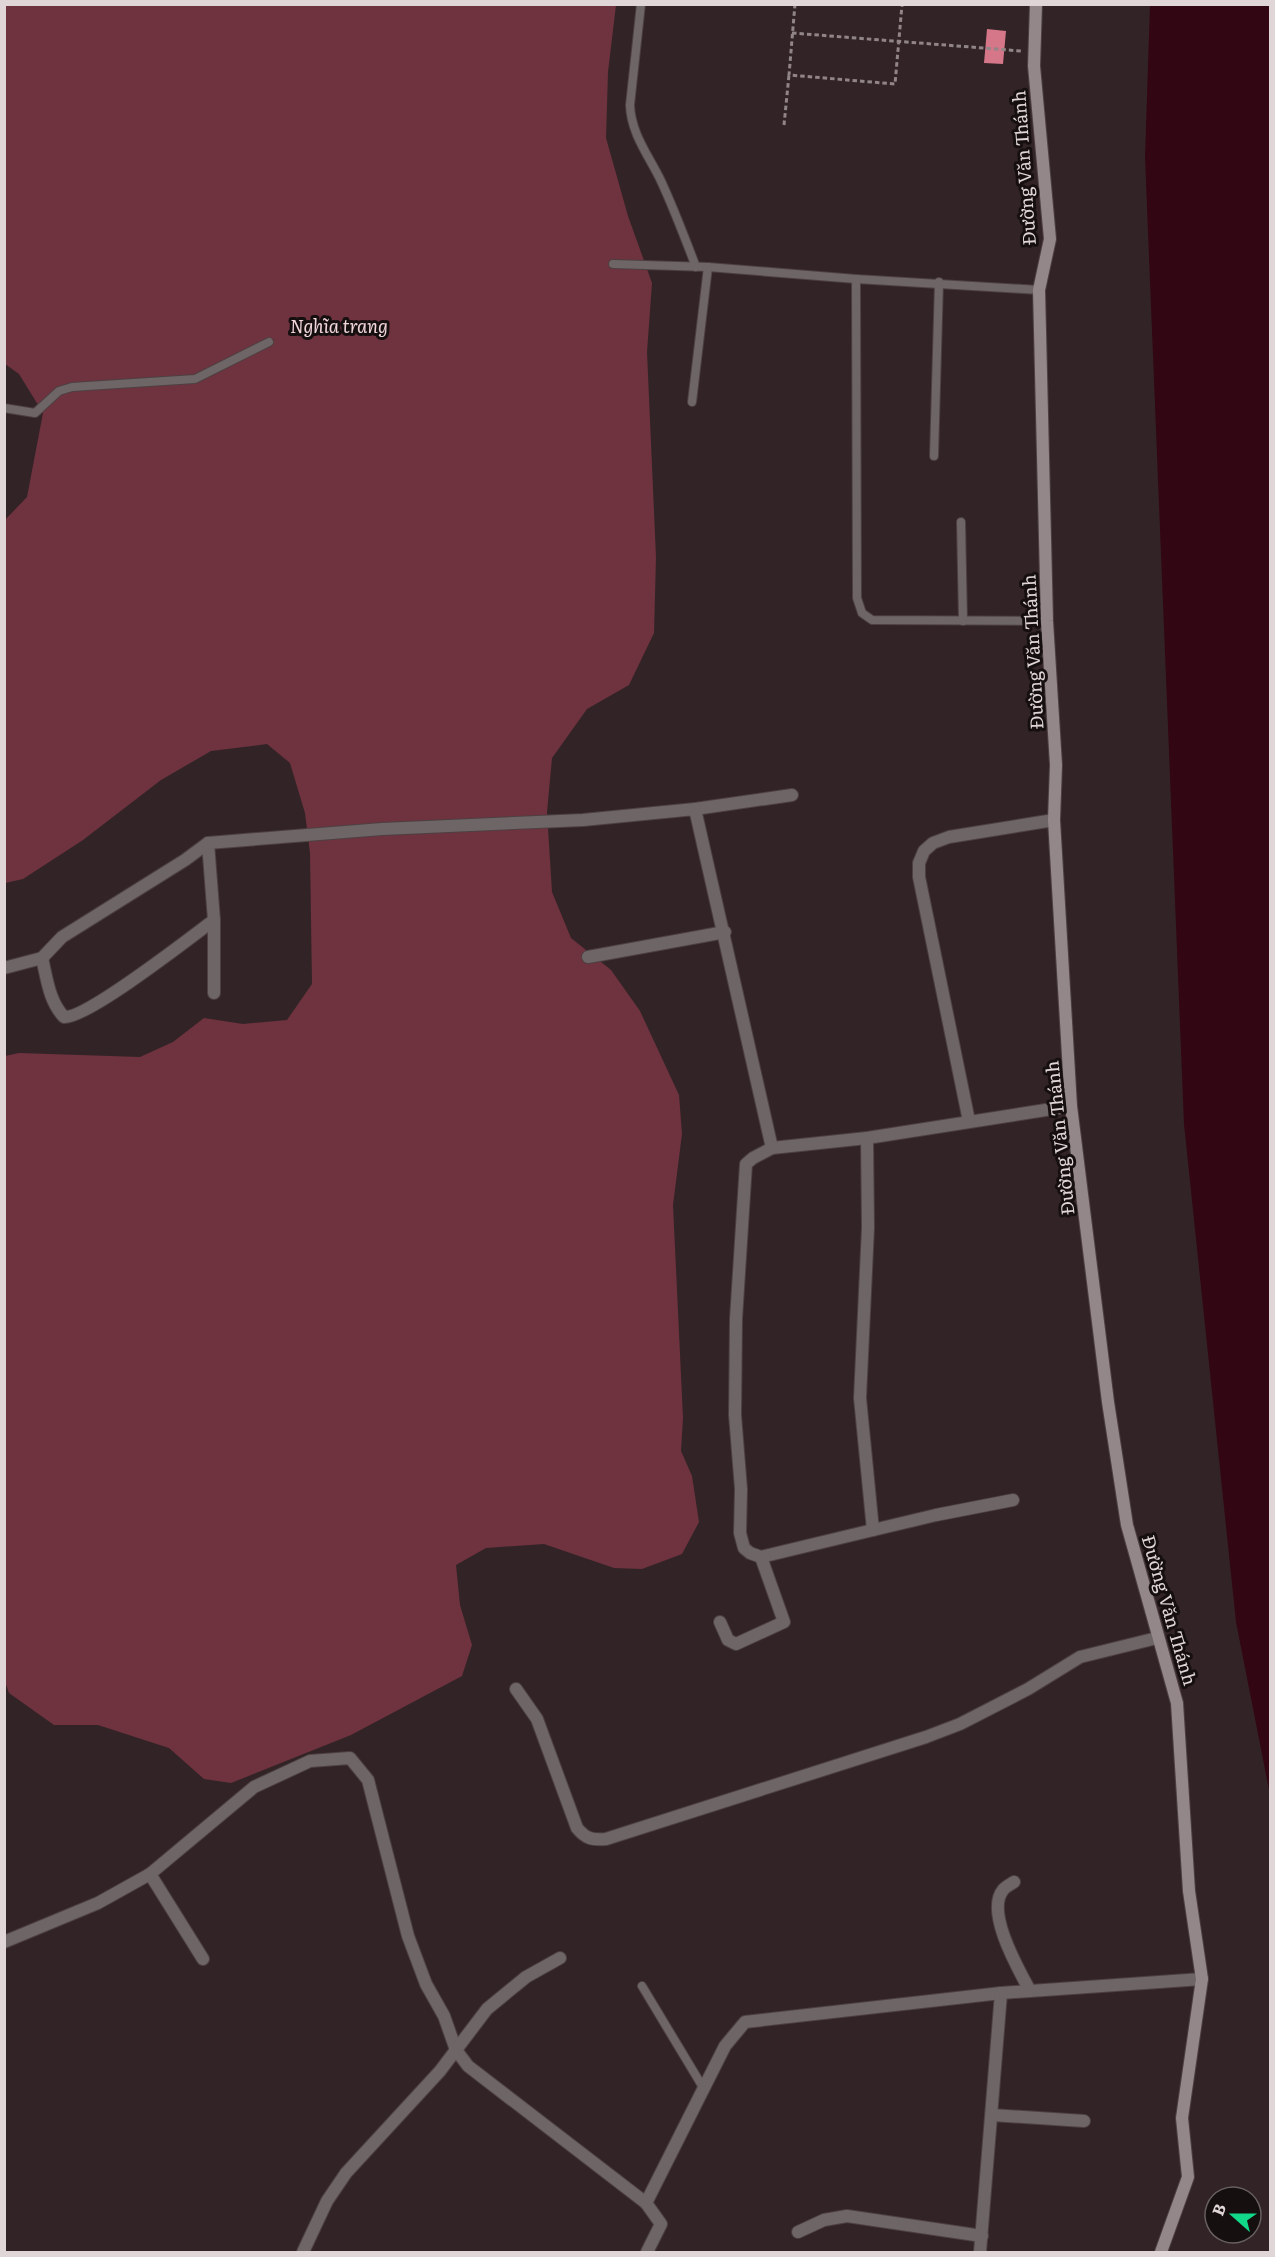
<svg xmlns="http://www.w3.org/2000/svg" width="1275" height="2257" viewBox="0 0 1275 2257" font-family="Literata,serif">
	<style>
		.green { fill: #6f323f }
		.water { fill: #330613 }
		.building { fill: #d57689 }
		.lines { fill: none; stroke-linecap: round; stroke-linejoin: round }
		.lane-casing { stroke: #4e4042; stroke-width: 10 }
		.street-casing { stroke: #4e4042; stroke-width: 14 }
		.secondary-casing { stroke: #4e4042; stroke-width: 14 }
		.path { stroke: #918587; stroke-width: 3; stroke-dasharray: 4.5 3; stroke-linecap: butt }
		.lane { stroke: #6d6566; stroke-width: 8 }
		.street { stroke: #6d6566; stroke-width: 12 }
		.secondary { stroke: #938789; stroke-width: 12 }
		.labels { text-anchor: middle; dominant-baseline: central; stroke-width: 6; stroke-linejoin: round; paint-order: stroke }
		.street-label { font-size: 18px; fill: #e0d6d7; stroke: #160f10 }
		.park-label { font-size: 18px; font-style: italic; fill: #f1d6da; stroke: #160f10 }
	</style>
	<rect width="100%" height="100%" fill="#322426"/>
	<polygon class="green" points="5,5 616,5 608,72 606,138 628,216 652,283 647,352 656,557 654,633 629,685 587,709 552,758 547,812 552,892 571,938 611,970 640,1011 679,1095 682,1134 673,1205 683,1418 681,1451 692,1476 699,1522 682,1554 642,1569 614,1568 544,1544 486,1548 456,1565 460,1605 472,1645 462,1676 351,1735 231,1783 204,1779 169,1748 98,1725 54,1725 9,1693 5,1682 5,1056 19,1053 140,1057 173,1042 204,1018 243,1024 287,1020 312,984 310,853 305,813 290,763 267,744 211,751 161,780 83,840 23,879 5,883 4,521 27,497 43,413 19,374 5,364"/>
	<polygon class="water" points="1150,5 1270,5 1270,1795 1236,1622 1184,1124 1145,157"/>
	<polygon class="building" points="987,29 1006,31 1003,64 984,63"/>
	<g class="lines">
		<g class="lane-casing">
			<g id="lane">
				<path d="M641,4L630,105C631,134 649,156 661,181C674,209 685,238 696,267"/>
				<polyline points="613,264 708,267 856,279 1039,290"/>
				<polyline points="856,279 857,598 862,613 872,620 1047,621"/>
				<polyline points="692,402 708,267"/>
				<polyline points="4,408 35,413 59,391 72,387 195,379 269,342"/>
				<polyline points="934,456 939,282"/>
				<polyline points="961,522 963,621"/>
				<polyline points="642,1986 704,2089"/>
			</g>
		</g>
		<g class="street-casing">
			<g id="street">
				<polyline points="695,809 792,795"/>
				<polyline points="208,843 214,920 214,993"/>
				<polyline points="588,957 725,932"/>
				<path d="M42,958C47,979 49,1001 64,1017C86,1019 190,938 214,920"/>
				<polyline points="4,968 42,958 62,937 185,860 208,843 382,829 583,820 695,809 772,1148 867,1138 1071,1106"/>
				<polyline points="969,1121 919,877 919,863 924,851 933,843 949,837 1054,820"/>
				<polyline points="873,1530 936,1515 1013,1500"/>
				<polyline points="761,1557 750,1553 744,1548 740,1533 741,1489 735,1415 736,1319 746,1164 753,1158 772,1148"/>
				<polyline points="720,1622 728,1640 736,1644 784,1622 761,1557 873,1530 860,1398 868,1228 867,1138"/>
				<path d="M516,1689L537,1719L577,1828C586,1839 592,1840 606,1839L926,1737L960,1724L1028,1689L1080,1657L1157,1638"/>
				<polyline points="150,1874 203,1959"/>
				<path d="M1014,1882C1011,1884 1005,1887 1003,1890C985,1912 1019,1970 1030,1991"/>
				<polyline points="4,1942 98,1903 150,1874 254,1787 310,1761 350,1758 368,1780 408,1936 426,1984 444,2016 456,2050 468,2066 646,2203 661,2224 647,2252"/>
				<polyline points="992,2115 1084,2121"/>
				<polyline points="646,2203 725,2046 745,2022 1001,1993 1202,1979"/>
				<polyline points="798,2232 824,2220 847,2216 982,2236"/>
				<polyline points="303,2252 327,2201 346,2173 440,2071 487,2009 526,1977 560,1958"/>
				<polyline points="980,2252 1001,1993"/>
			</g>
		</g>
		<g class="secondary-casing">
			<polyline id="secondary" points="1036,4 1034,66 1050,239 1039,290 1047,621 1056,765 1054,820 1071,1106 1108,1402 1127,1525 1177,1703 1189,1891 1202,1979 1182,2118 1188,2177 1161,2252"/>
		</g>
		<g class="path">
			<polyline points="795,4 789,75 895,84 902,5 899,4"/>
			<polyline points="792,33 1021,51"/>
			<polyline points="784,125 789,75"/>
		</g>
		<use href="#lane" class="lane"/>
		<use href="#street" class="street"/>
		<use href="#secondary" class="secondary"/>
	</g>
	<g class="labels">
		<g class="street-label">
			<text transform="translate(1023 168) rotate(-94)">Đường Văn Thánh</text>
			<text transform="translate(1032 652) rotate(-93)">Đường Văn Thánh</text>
			<text transform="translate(1059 1138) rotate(-96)">Đường Văn Thánh</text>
			<text transform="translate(1170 1610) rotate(74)">Đường Văn Thánh</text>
		</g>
		<g class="park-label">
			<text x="339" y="325">Nghĩa trang</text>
		</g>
	</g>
	<rect width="1275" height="2257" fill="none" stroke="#e0d6d7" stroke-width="12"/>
	<g transform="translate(1233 2215) rotate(291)"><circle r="28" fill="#160f10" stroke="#675f60" stroke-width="1.5"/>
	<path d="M0-4.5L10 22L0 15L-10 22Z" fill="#12d98a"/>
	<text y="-9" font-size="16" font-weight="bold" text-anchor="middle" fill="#e0d6d7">B</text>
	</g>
</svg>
